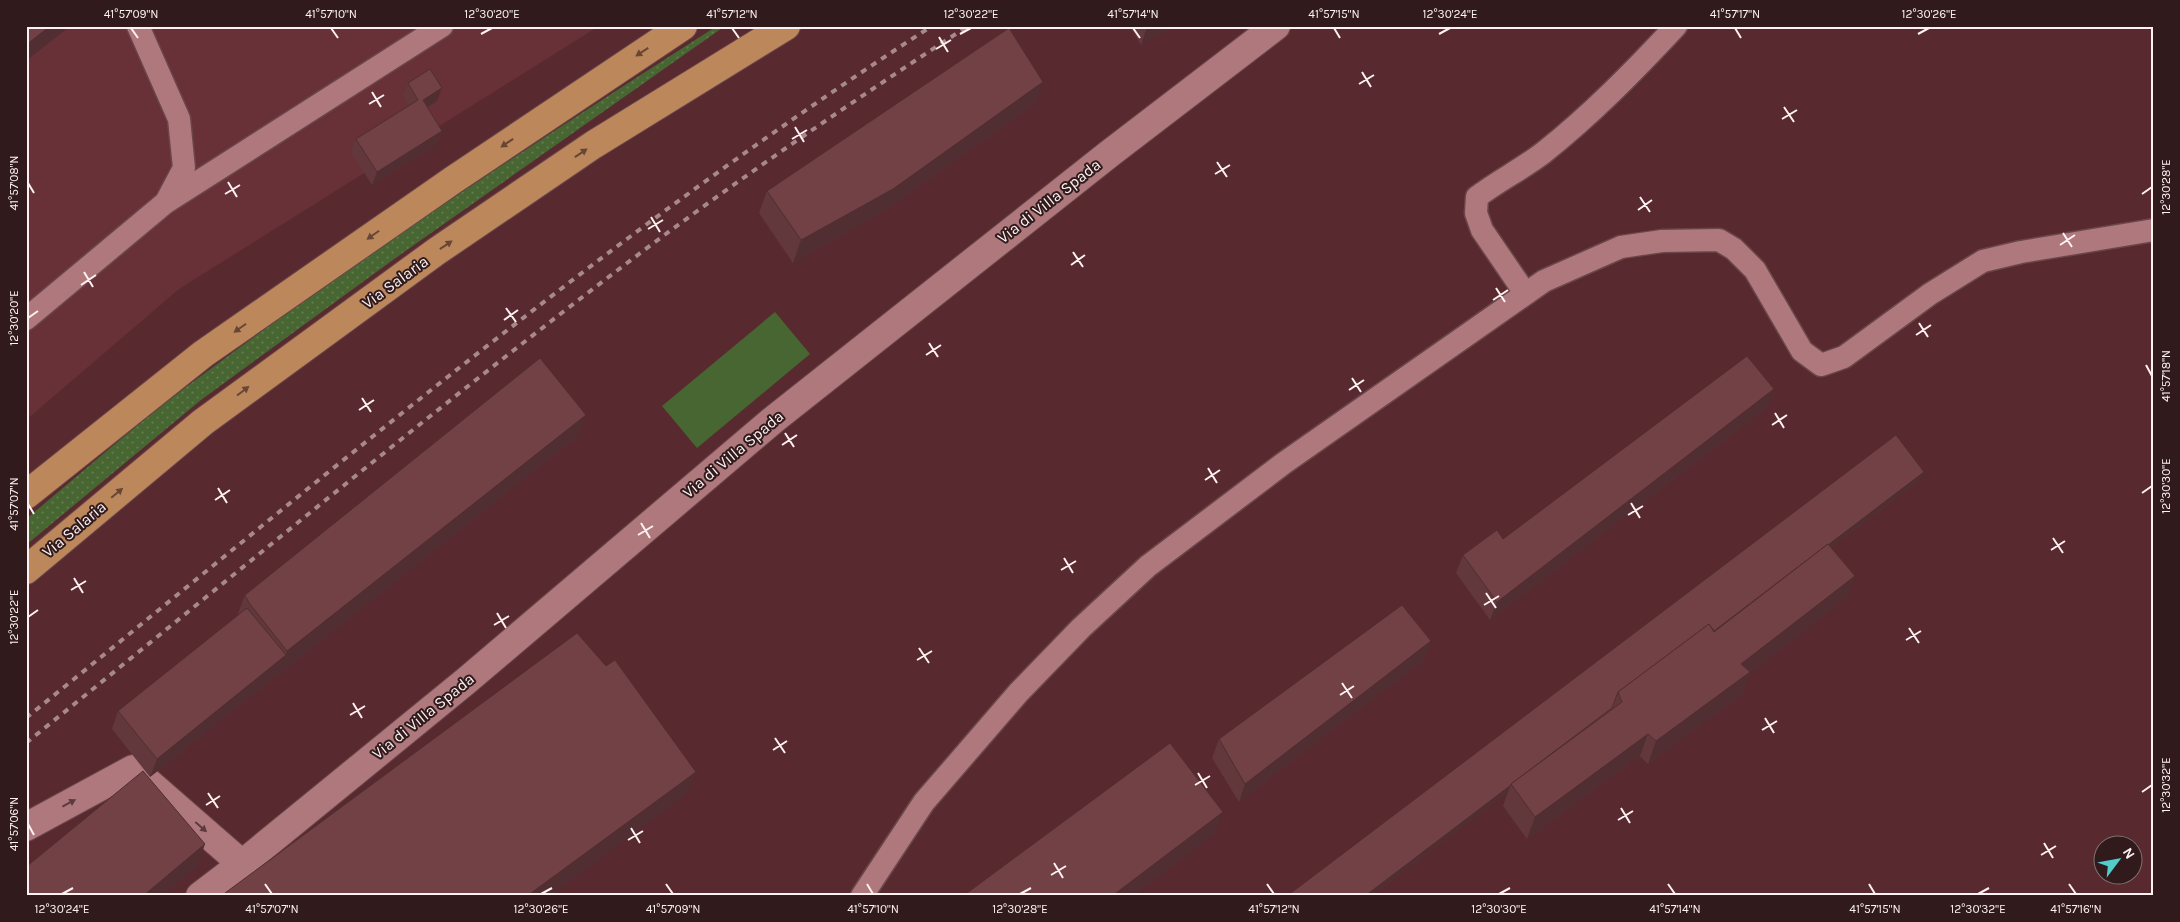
<svg xmlns="http://www.w3.org/2000/svg" width="2180" height="922" viewBox="0 0 2180 922" font-family="Karla,sans-serif">
	<style>
		.built { fill: #683138 }
		.grass { fill: url(#grass-dots) }
		.park { fill: #476632 }
		.lines { fill: none; stroke-linecap: round; stroke-linejoin: round }
		.lane-casing { stroke: #6a464b; stroke-width: 25 }
		.street-casing { stroke: #6a464b; stroke-width: 30 }
		.primary-casing { stroke: #6a464b; stroke-width: 30 }
		.lane { stroke: #ae787c; stroke-width: 22 }
		.street { stroke: #ae787c; stroke-width: 28 }
		.primary { stroke: #bc875b; stroke-width: 28 }
		.rail { stroke: #a7898c; stroke-width: 4; stroke-dasharray: 6 6; stroke-linecap: butt }
		.wall { fill: #62383c }
		.shaded-wall { fill: #502e31 }
		.building { fill: #724146; stroke: #502e31 }
		.oneway { fill: #684635 }
		.oneway2 { fill: #5c3b3e }
		.ticks { fill: none; stroke: #fdf1f1; stroke-width: 2 }
		.labels { text-anchor: middle; dominant-baseline: central; stroke-width: 4; stroke-linejoin: round; paint-order: stroke }
		.street-label { font-size: 16px; fill: #fdf1f1; stroke: #301a1c }
		.neatline { fill: none; stroke: #fdf1f1; stroke-width: 2 }
		.ticks-label { font-size: 12px; text-anchor: middle; fill: #fdf1f1 }
	</style>
	<defs>
		<pattern id="grass-dots" width="8" height="8" patternUnits="userSpaceOnUse" patternTransform="scale(1.25)"><rect width="8" height="8" fill="#476632"/><path d="M2 2h.1M6 6h.1" fill="none" stroke="#627c50" stroke-width="1.8" stroke-linecap="round"/></pattern>
	</defs>
	<rect width="100%" height="100%" fill="#582a2f"/>
	<polygon class="built" points="26,26 599,26 179,289 26,420"/>
	<path class="grass" d="M717,26H725L397,257L201,400L26,545V519C85,470 143,418 205,373C370,250 543,137 717,26Z"/>
	<polygon class="park" points="775,312 810,354 697,448 662,406"/>
	<g class="lines">
		<g class="lane-casing">
			<g id="lane">
				<polyline points="138,26 179,119 184,168 166,202"/>
				<path d="M1525,293L1482,230L1476,213L1477,197C1498,181 1522,169 1543,153C1591,115 1634,71 1676,26"/>
				<polyline points="26,319 165,203 442,26"/>
				<polyline points="862,896 924,802 1019,692 1081,628 1148,566 1284,463 1544,281 1621,247 1662,241 1719,240 1734,249 1755,270 1802,351 1821,365 1844,357 1930,294 1983,261 2021,252 2154,230"/>
			</g>
		</g>
		<g class="street-casing">
			<g id="street">
				<polyline points="26,827 133,769 242,864"/>
				<polyline points="200,896 242,864 466,681 773,420 1109,154 1276,26"/>
			</g>
		</g>
		<g class="primary-casing">
			<g id="primary">
				<polyline points="26,495 203,354 453,180 683,26"/>
				<polyline points="26,570 203,422 437,251 593,145 786,26"/>
			</g>
		</g>
		<use href="#lane" class="lane"/>
		<use href="#street" class="street"/>
		<use href="#primary" class="primary"/>
		<g class="rail">
			<path d="M26,718C321,479 612,232 932,26"/>
			<path d="M26,743C235,575 440,403 655,242C756,167 862,95 968,26"/>
		</g>
	</g>
	<g class="wall">
		<polygon points="1130,26 1173,26 1141,45"/>
		<polygon points="408,83 437,101 427,108 442,131 437,144 372,185 351,152 356,139 409,106 403,96"/>
		<polygon points="1035,104 884,211 793,263 759,213 767,191"/>
		<polygon points="1767,408 1490,620 1456,573 1463,555 1503,539"/>
		<polygon points="577,437 150,777 112,729 118,711 237,616 245,595"/>
		<polygon points="1922,479 1831,548 1847,598 1750,673 1742,695 1648,764 1640,756 1527,839 1503,806 1508,792 1371,896 1287,896"/>
		<polygon points="1425,659 1239,802 1212,758 1219,739"/>
	</g>
	<g class="shaded-wall">
		<polygon points="50,26 70,26 26,61 26,45"/>
		<polygon points="1148,26 1173,26 1141,45 1147,27"/>
		<polygon points="1043,82 1035,104 884,211 793,263 801,240"/>
		<polygon points="442,88 437,101 418,113 423,100"/>
		<polygon points="442,131 437,144 372,185 377,172"/>
		<polygon points="1774,389 1767,408 1490,620 1497,602"/>
		<polygon points="586,415 577,437 150,777 157,759 286,655 287,651"/>
		<polygon points="1924,472 1922,479 1621,707 1622,702"/>
		<polygon points="1855,576 1847,598 1750,673 1742,695 1648,764 1656,741 1741,664"/>
		<polygon points="1431,641 1425,659 1239,802 1245,784"/>
		<polygon points="1648,734 1640,756 1527,839 1535,817"/>
		<polygon points="696,772 687,794 550,896 527,896"/>
		<polygon points="1511,785 1508,792 1371,896 1365,896"/>
		<polygon points="1223,812 1215,834 1134,896 1112,896"/>
		<polygon points="205,844 197,867 162,896 143,896"/>
	</g>
	<g class="building">
		<polygon points="26,26 50,26 26,45"/>
		<polygon points="1009,28 1043,82 893,189 801,240 767,191"/>
		<polygon points="430,69 442,88 423,100 442,131 377,172 356,139 418,100 408,83"/>
		<polygon points="1747,356 1774,389 1497,602 1463,555 1497,530 1503,539"/>
		<polygon points="540,358 586,415 287,651 249,603 245,595"/>
		<polygon points="1896,435 1924,472 1828,545 1828,544 1714,631 1709,624 1618,692 1612,708 1511,784 1511,785 1365,896 1287,896"/>
		<polygon points="1828,544 1855,576 1741,664 1750,672 1656,741 1648,734 1535,817 1511,784 1622,702 1618,692 1709,624 1714,632"/>
		<polygon points="1402,605 1431,641 1245,784 1219,739"/>
		<polygon points="247,608 286,655 157,759 118,711"/>
		<polygon points="577,633 606,666 615,660 696,772 527,896 221,896"/>
		<polygon points="1170,743 1223,812 1112,896 963,896"/>
		<polygon points="143,771 205,844 143,896 26,896 26,867"/>
	</g>
	<defs><path id="oneway-solid" d="M-6-.8H1V-3.2L6.5 0L1 3.2V.8H-6Z" transform="scale(1.25)"/></defs>
	<g class="oneway">
		<use href="#oneway-solid" transform="translate(642 52) rotate(147)"/>
		<use href="#oneway-solid" transform="translate(507 143) rotate(146)"/>
		<use href="#oneway-solid" transform="translate(581 153) rotate(-34)"/>
		<use href="#oneway-solid" transform="translate(373 235) rotate(145)"/>
		<use href="#oneway-solid" transform="translate(446 245) rotate(-34)"/>
		<use href="#oneway-solid" transform="translate(240 328) rotate(145)"/>
		<use href="#oneway-solid" transform="translate(243 391) rotate(-37)"/>
		<use href="#oneway-solid" transform="translate(117 493) rotate(-40)"/>
	</g>
	<g class="oneway2">
		<use href="#oneway-solid" transform="translate(69 803) rotate(-28)"/>
		<use href="#oneway-solid" transform="translate(201 827) rotate(41)"/>
	</g>
	<path class="ticks" d="M131,28L138,38M331,28L338,38M732,28L739,38M1133,28L1140,38M1334,28L1340,38M1735,28L1741,38M481,34L492,28M960,34L971,28M1439,34L1450,28M1918,34L1929,28M939,37L948,52M936,49L951,40M1362,72L1371,87M1359,84L1374,75M372,92L381,107M369,104L384,95M1784,107L1794,122M1782,119L1797,110M795,127L804,142M792,139L807,130M1217,162L1227,177M1215,174L1230,165M228,182L237,197M28,183L34,193M225,194L240,185M2142,194L2152,187M1640,197L1650,212M1638,210L1652,200M651,217L660,232M648,229L663,220M2063,233L2072,247M2060,245L2075,235M1073,252L1083,267M1071,265L1085,255M84,272L93,287M81,285L96,275M1496,288L1505,302M1493,300L1508,290M506,308L516,322M28,318L38,311M504,320L518,310M1919,323L1928,337M1916,335L1931,325M929,343L938,357M926,355L941,345M2146,365L2152,376M1352,378L1361,392M1349,390L1364,380M362,398L371,412M359,410L374,400M1775,413L1784,428M1772,425L1787,415M785,433L794,447M782,445L797,435M1208,468L1217,483M1205,480L1220,470M218,488L227,503M2142,493L2152,486M215,500L230,490M1631,503L1640,518M28,504L34,514M1628,515L1643,506M641,523L650,538M638,535L653,526M2053,538L2063,553M2051,550L2065,541M1064,558L1073,573M1061,570L1076,561M74,578L83,593M71,590L86,581M1486,593L1496,608M1484,605L1499,596M497,613L506,628M28,617L38,610M494,625L509,616M1909,628L1919,643M1906,640L1921,631M919,648L929,663M917,660L932,651M1342,683L1352,698M1340,695L1354,686M353,703L362,718M350,715L365,706M1765,718L1774,733M1762,730L1777,721M775,738L785,753M773,750L787,741M1198,773L1207,788M1195,785L1210,776M2142,792L2152,785M208,793L218,808M206,805L220,796M1621,808L1630,823M1618,820L1633,811M28,824L34,835M631,828L640,843M628,840L643,831M2044,843L2053,858M2041,855L2056,846M1054,863L1063,878M1051,875L1066,866M265,884L272,894M666,884L673,894M867,884L873,894M1267,884L1274,894M1668,884L1675,894M1869,884L1875,894M2069,884L2076,894M62,894L73,888M541,894L552,888M1020,894L1031,888M1499,894L1510,888M1978,894L1989,888"/>
	<g class="labels">
		<g class="street-label">
			<text transform="translate(1049 201) rotate(-38)">Via di Villa Spada</text>
			<text transform="translate(395 282) rotate(-36)">Via Salaria</text>
			<text transform="translate(733 454) rotate(-40)">Via di Villa Spada</text>
			<text transform="translate(74 529) rotate(-40)">Via Salaria</text>
			<text transform="translate(423 716) rotate(-39)">Via di Villa Spada</text>
		</g>
	</g>
	<rect width="2180" height="922" fill="none" stroke="#301a1c" stroke-width="55"/>
	<g transform="translate(2118 860) rotate(58)"><circle r="24" fill="#301a1c" stroke="#827071"/>
	<path d="M0-4L9 19L0 12L-9 19Z" fill="#52cdcc"/>
	<text y="-8" font-size="14" font-weight="bold" text-anchor="middle" fill="#fdf1f1">N</text>
	</g>
	<rect x="28" y="28" width="2124" height="866" class="neatline"/>
	<g class="ticks-label">
		<text x="131" y="18">41°57'09"N</text>
		<text x="331" y="18">41°57'10"N</text>
		<text x="492" y="18">12°30'20"E</text>
		<text x="732" y="18">41°57'12"N</text>
		<text x="971" y="18">12°30'22"E</text>
		<text x="1133" y="18">41°57'14"N</text>
		<text x="1334" y="18">41°57'15"N</text>
		<text x="1450" y="18">12°30'24"E</text>
		<text x="1735" y="18">41°57'17"N</text>
		<text x="1929" y="18">12°30'26"E</text>
		<text transform="translate(14 183) rotate(-90)" y="4">41°57'08"N</text>
		<text transform="translate(2166 187) rotate(-90)" y="4">12°30'28"E</text>
		<text transform="translate(14 318) rotate(-90)" y="4">12°30'20"E</text>
		<text transform="translate(2166 376) rotate(-90)" y="4">41°57'18"N</text>
		<text transform="translate(2166 486) rotate(-90)" y="4">12°30'30"E</text>
		<text transform="translate(14 504) rotate(-90)" y="4">41°57'07"N</text>
		<text transform="translate(14 617) rotate(-90)" y="4">12°30'22"E</text>
		<text transform="translate(2166 785) rotate(-90)" y="4">12°30'32"E</text>
		<text transform="translate(14 824) rotate(-90)" y="4">41°57'06"N</text>
		<text x="62" y="913">12°30'24"E</text>
		<text x="272" y="913">41°57'07"N</text>
		<text x="541" y="913">12°30'26"E</text>
		<text x="673" y="913">41°57'09"N</text>
		<text x="873" y="913">41°57'10"N</text>
		<text x="1020" y="913">12°30'28"E</text>
		<text x="1274" y="913">41°57'12"N</text>
		<text x="1499" y="913">12°30'30"E</text>
		<text x="1675" y="913">41°57'14"N</text>
		<text x="1875" y="913">41°57'15"N</text>
		<text x="1978" y="913">12°30'32"E</text>
		<text x="2076" y="913">41°57'16"N</text>
	</g>
</svg>
